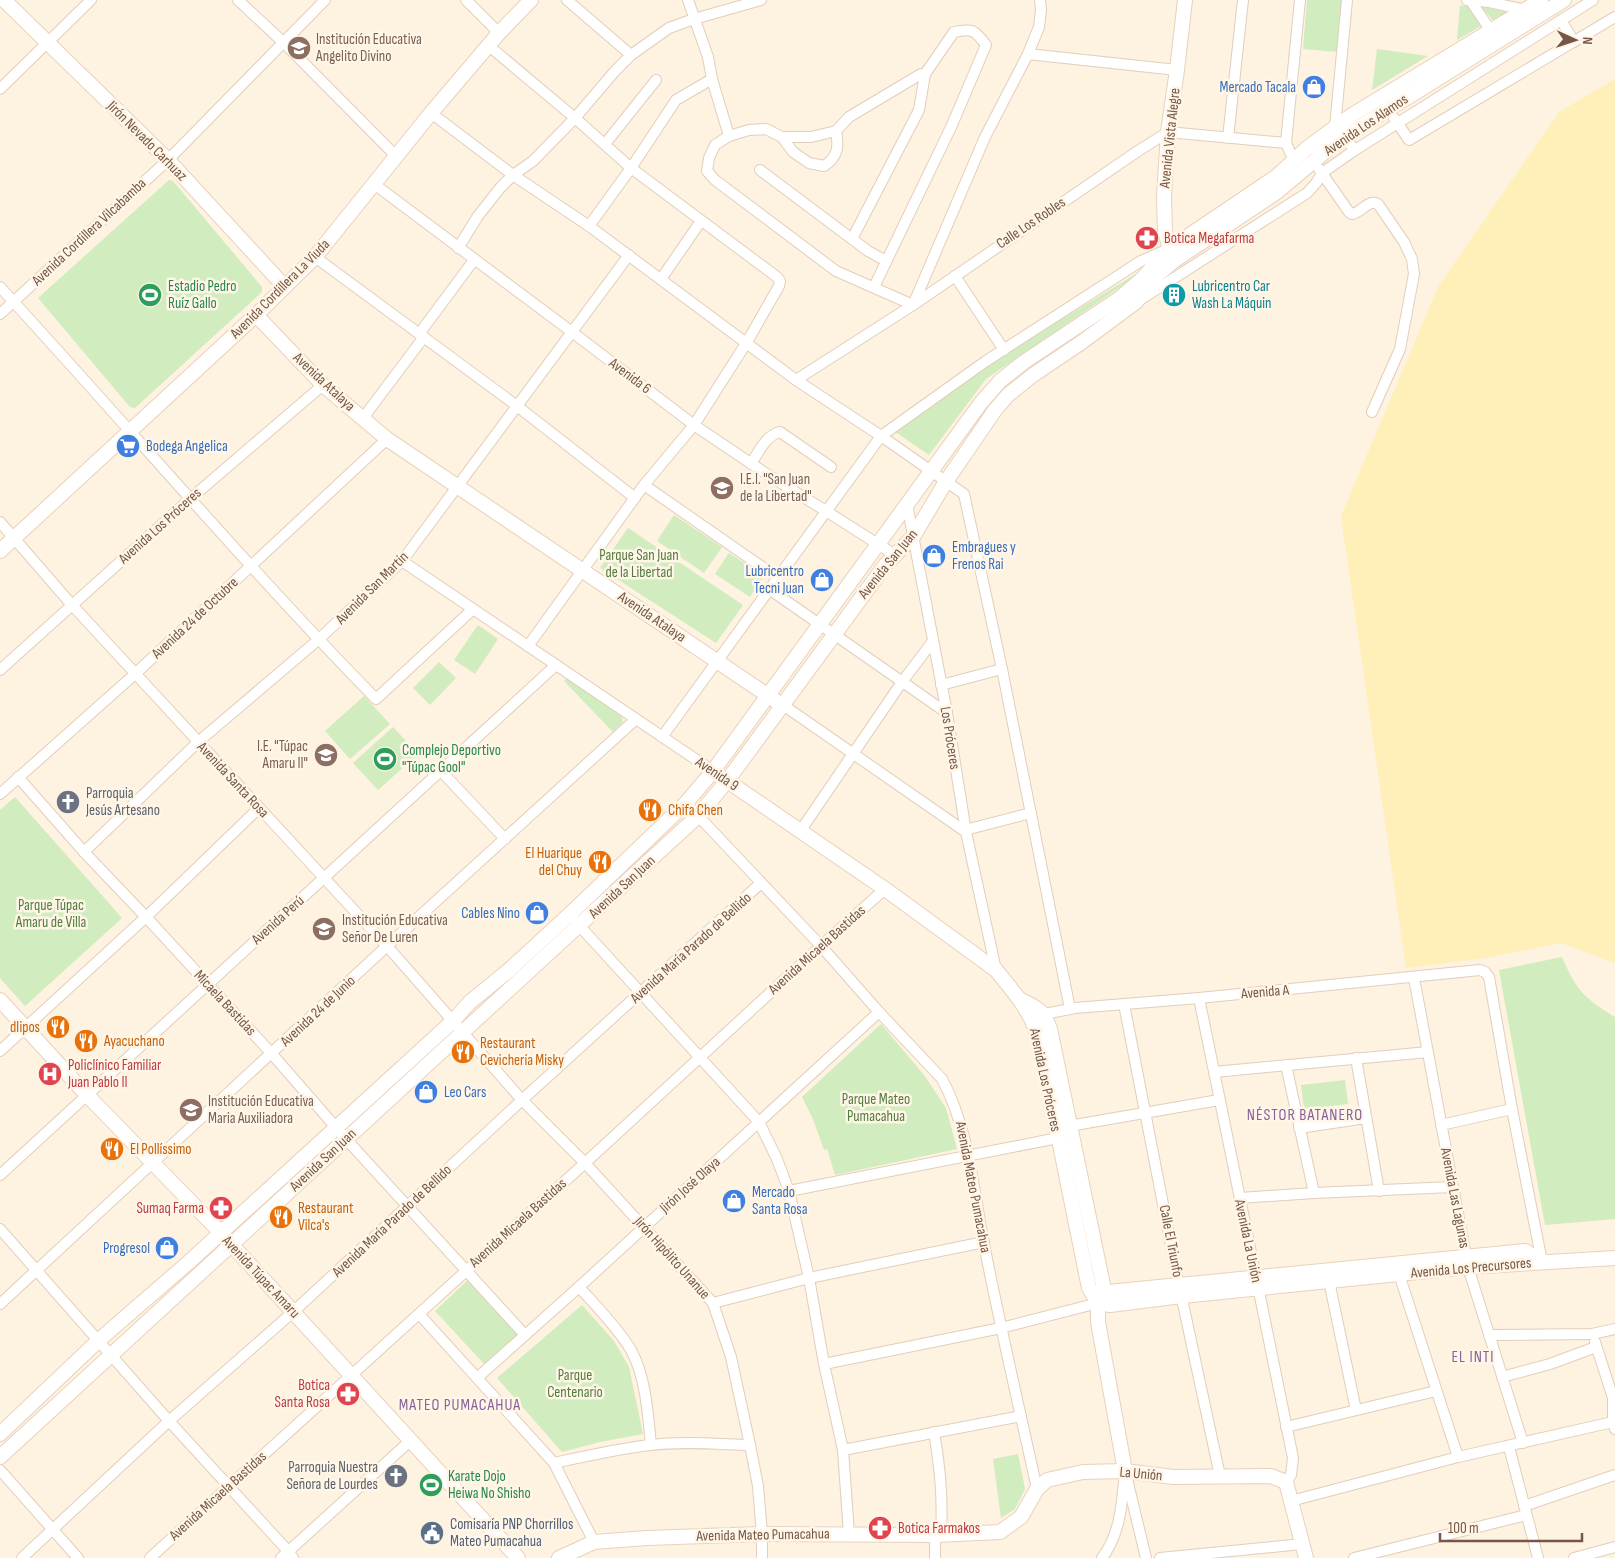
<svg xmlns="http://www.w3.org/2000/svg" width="1615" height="1558" viewBox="0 0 1615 1558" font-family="'Sofia Sans Condensed',sans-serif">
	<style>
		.green { fill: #d1ecbe }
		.sand { fill: #ffefb9 }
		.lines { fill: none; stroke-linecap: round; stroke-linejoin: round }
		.street-casing { stroke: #e2cebb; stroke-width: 12 }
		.secondary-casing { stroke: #ead1bb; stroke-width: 16 }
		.street { stroke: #fff; stroke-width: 10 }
		.secondary { stroke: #fff; stroke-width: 14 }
		.labels { text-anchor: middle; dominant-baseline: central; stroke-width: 5; stroke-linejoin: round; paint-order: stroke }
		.education-label { font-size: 15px; fill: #785e54; stroke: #fff6e8; text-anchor: start }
		.shop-label { font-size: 15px; fill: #366cbe; stroke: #fff6e8; text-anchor: end }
		.street-label { font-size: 15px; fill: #765746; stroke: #fff6e8 }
		.health-label { font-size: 15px; fill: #be3a42; stroke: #fff6e8; text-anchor: start }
		.leisure-label { font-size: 15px; fill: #27864d; stroke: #fff6e8; text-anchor: start }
		.culture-label { font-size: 15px; fill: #0d838f; stroke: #fff6e8; text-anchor: start }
		.park-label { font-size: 15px; fill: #507c3d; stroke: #fff6e8 }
		.worship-label { font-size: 15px; fill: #5b616d; stroke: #fff6e8; text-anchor: start }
		.food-label { font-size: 15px; fill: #c56008; stroke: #fff6e8; text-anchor: start }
		.service-label { font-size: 15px; fill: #4e5e75; stroke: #fff6e8; text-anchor: start }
		.neighbourhood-label { font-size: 16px; letter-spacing: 1px; fill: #86619a; stroke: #fff6e8 }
	</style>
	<rect width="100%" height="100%" fill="#fef2e0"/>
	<g class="green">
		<polygon points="1307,0 1342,0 1338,52 1303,49"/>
		<polygon points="1460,5 1469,7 1481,26 1457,40"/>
		<polygon points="1484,5 1507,12 1494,21 1481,7"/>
		<polygon points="1377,49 1428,56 1372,90"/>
		<polygon points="169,180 173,181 262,287 262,292 135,408 130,407 38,298"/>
		<polygon points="1139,272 1126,283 986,379 929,455 894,431 998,358"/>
		<polygon points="674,515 722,547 704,573 657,541"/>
		<polygon points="628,528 743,605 716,643 600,568"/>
		<polygon points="729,553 764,576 750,597 715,574"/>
		<polygon points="478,625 498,639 475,674 454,660"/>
		<polygon points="439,662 456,678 430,705 413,688"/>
		<polygon points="567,678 621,716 623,720 622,723 613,732 564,681"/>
		<polygon points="364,696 390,724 350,759 325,731"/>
		<polygon points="393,727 418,754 378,790 353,763"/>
		<polygon points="15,797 122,918 25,1006 0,978 0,810"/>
		<path d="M1562,957C1576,990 1585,999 1615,1017V1219L1545,1225L1499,970Z"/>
		<polygon points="881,1024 924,1075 946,1108 957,1149 835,1175 827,1149 824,1150 813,1119 802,1097"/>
		<polygon points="1345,1080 1348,1104 1304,1109 1301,1085"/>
		<polygon points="469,1279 521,1335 486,1366 435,1311"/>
		<polygon points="582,1305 614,1341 629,1367 643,1434 600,1442 562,1452 497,1378"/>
		<polygon points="1018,1454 1025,1489 1015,1509 1001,1518 993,1459"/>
	</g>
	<polygon class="sand" points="1615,79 1615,963 1561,943 1486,958 1406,968 1341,516 1438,287 1559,112"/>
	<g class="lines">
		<g class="street-casing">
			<g id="street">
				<polyline points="238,0 284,43 396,156"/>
				<polyline points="466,0 499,33"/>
				<polyline points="567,0 631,55"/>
				<polyline points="688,0 708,57 712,79 729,136"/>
				<polyline points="1347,0 1335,127 1355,150"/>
				<polyline points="1467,0 1489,2 1526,10"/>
				<polyline points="1470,0 1491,31"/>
				<polyline points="1561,20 1574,42"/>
				<polyline points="489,46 575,118 631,168 777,277 780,281 779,286 747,342 694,425 644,485 528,646"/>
				<polyline points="1028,54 1177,70"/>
				<path d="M925,74H921L849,117L836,131C839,147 838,157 824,166L809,163L793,152L782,137L766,129L749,130L729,136L715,145L709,158L707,171L715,180L836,271L913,305L985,137L1028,54L1039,27L1041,10L1040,0"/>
				<polyline points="0,89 91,0"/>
				<polyline points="431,113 513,175 589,226 796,380 881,436 964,494 1002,669 1070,1009"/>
				<polyline points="1394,118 1409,140 1615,17"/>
				<polyline points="782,137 811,137 836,131"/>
				<polyline points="1228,138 1243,0"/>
				<polyline points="605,144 656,80"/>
				<polyline points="1294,161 1286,143 1300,0"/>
				<path d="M1319,169L1349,212L1352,214C1362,212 1368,199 1378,204L1404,242L1412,259L1414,274L1400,349L1372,412"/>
				<polyline points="760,170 868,251 886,261"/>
				<polyline points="374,184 572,332 694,425 768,475 826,511 895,555"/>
				<polyline points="589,226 631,168 676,100 712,79"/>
				<path d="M852,239L919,110L925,74L954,32C972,28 975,30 986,45L952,125L874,287"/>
				<polyline points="458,248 478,216 500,188 513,175 533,161 575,118 615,71 631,55 669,28 694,19 761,0"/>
				<polyline points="315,257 517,406 635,498"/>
				<polyline points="955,276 1004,350"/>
				<polyline points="661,279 701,221"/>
				<path d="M0,287C126,424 246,566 376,699L473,609"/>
				<polyline points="1143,298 1307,193 1316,183 1322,173 1355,150 1593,0"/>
				<polyline points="0,314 168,160 325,0"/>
				<polyline points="419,334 474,260"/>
				<polyline points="796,380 913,305 1135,153 1168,132 1286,143"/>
				<polyline points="363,418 424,337"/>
				<path d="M751,464C758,453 766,435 780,432L831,467"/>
				<polyline points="644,485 778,578"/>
				<polyline points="907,504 947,713 966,832 996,970"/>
				<polyline points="0,522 72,605 387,946 522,1100 585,1163 713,1303 731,1357 750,1445 758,1486 762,1534 762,1558"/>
				<polyline points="402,561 713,771"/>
				<polyline points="769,589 947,713"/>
				<polyline points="0,670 190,499 323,385"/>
				<polyline points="941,685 1002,669"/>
				<polyline points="783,705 966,832"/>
				<polyline points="662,737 881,436 986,361 1141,261 1166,250"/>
				<polyline points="441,771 505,839"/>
				<polyline points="18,777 84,852 146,917 272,1054 346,1139 525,1335"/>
				<polyline points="0,794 135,674 387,439"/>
				<path d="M686,803L821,946L879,1012L942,1079C969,1129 973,1188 984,1244C1000,1326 1019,1407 1037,1489"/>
				<polyline points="801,830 902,682 933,641"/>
				<polyline points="965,830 1031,813"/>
				<polyline points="84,852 198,742 318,640 402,561 629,255"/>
				<polyline points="575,921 759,1122 777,1159 789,1191 809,1278 824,1364 843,1450 849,1534"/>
				<polyline points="1414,978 1468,1267 1523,1443"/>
				<polyline points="1199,998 1293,1458 1291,1475 1286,1482"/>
				<polyline points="1124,1004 1176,1271 1220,1476"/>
				<polyline points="1045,1014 1075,1008 1199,998 1480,970 1485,972 1489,977 1512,1109 1542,1262"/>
				<polyline points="0,1051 146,917 259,808"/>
				<polyline points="1356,1058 1379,1191"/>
				<polyline points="1286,1065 1314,1193"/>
				<polyline points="1214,1072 1428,1052"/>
				<polyline points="1441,1125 1512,1109"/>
				<polyline points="1069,1126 1219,1100"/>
				<polyline points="1299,1128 1366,1118"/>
				<polyline points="0,1175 556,665"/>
				<polyline points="789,1191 1058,1138"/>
				<polyline points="1240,1198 1314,1193 1453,1187"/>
				<polyline points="0,1229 169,1421 288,1551 293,1558"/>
				<polyline points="1399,1274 1458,1457"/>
				<polyline points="1329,1281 1356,1410"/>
				<path d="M579,1287C596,1306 618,1328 631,1350C646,1377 648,1415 651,1445"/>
				<polyline points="713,1303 809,1278 984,1242"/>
				<polyline points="0,1304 387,946 636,719"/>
				<polyline points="419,1314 554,1463 594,1542"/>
				<polyline points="1489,1335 1592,1334 1615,1329"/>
				<polyline points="1595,1342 1613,1398"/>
				<polyline points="824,1364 1001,1328 1098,1303"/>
				<polyline points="1502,1377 1550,1364 1596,1347"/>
				<polyline points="477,1378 579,1287 879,1012"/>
				<polyline points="1615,1398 1613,1398 1613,1422 1615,1429"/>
				<polyline points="1286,1427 1436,1391"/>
				<path d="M934,1432C940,1468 943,1497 941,1534"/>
				<polyline points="1509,1447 1538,1558"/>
				<polyline points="843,1450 1021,1416"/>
				<path d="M554,1463C586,1456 617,1449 650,1445C683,1441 717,1444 750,1445"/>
				<polyline points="0,1470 78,1558"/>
				<polyline points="1127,1479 1146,1558"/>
				<polyline points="1291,1501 1458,1457 1613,1422"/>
				<polyline points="1524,1506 1615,1475"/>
				<polyline points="935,1535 935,1558"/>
				<polyline points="22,1558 169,1421 293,1312 522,1100 761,883"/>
				<polyline points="150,1558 585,1163 821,946 885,889"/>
				<polyline points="281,1558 410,1441"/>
				<path d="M1102,1558C1121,1533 1122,1502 1125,1471"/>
				<polyline points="1160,1558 1302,1544"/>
				<polyline points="1354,1558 1526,1515"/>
				<polyline points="1574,1558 1615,1547"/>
			</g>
		</g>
		<g class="secondary-casing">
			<g id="secondary">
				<polyline points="4,0 168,160 284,286"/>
				<polyline points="1172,255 1165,232 1164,197 1168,132 1177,70 1185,0"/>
				<polyline points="256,315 323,385 387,439 776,701"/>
				<polyline points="0,551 256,315 315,257 431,113 499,33 531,0"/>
				<polyline points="720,776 885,889 996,970 1020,1000 1031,1018 1038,1036 1089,1288 1098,1303"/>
				<polyline points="0,1000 87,1095 221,1233 518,1558"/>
				<path d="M1021,1000C1039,1009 1043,1010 1050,1029L1103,1285L1098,1303V1322L1125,1471"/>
				<polyline points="1098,1303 1110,1305 1182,1296 1468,1267 1615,1258"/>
				<polyline points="1098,1303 1108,1292 1525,1251 1542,1262"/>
				<polyline points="0,1434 99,1340 189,1262 453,1021 470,1002 508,971 569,915 686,803 713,771 980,404 1000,381 1024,362 1120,298 1143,278 1169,249 1277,176 1306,149 1352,115 1541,0"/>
				<polyline points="0,1457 698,816 727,781 886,564 913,537 945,483 995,410 1008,395 1033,375 1082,342 1136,302 1156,276 1175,260 1277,192 1339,140 1564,0"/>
				<polyline points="559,1558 594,1542 647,1538 762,1534 935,1535 1000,1532 1021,1517 1037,1489 1047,1480 1083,1472 1125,1471 1173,1477 1271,1476 1286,1482 1306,1558"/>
			</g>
		</g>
		<use href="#street" class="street"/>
		<use href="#secondary" class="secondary"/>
	</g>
	<defs>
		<g id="school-disc" transform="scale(1.25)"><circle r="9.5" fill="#8d6e63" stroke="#fff6e8"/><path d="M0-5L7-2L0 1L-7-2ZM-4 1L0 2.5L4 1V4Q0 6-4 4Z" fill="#fff"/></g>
		<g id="shop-disc" transform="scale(1.25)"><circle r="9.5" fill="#3f7fe0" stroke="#fff6e8"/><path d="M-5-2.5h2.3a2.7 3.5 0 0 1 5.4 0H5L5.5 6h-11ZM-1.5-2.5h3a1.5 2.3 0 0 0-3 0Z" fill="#fff"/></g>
		<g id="pharmacy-disc" transform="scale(1.25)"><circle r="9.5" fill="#e0444e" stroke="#fff6e8"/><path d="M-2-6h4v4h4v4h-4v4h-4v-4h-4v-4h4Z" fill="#fff"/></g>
		<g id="stadium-disc" transform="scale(1.25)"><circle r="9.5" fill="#2e9e5b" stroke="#fff6e8"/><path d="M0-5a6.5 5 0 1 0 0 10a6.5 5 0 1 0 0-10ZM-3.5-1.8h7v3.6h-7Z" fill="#fff"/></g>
		<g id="building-disc" transform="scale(1.25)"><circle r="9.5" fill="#0f9aa8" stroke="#fff6e8"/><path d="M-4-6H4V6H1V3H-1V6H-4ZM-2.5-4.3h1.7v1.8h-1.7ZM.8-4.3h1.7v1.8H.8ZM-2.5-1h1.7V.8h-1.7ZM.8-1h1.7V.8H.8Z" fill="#fff"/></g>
		<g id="supermarket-disc" transform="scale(1.25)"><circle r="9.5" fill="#3f7fe0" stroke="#fff6e8"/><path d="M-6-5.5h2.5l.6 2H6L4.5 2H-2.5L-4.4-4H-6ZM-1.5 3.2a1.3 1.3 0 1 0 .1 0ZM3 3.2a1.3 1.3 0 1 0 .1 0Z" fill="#fff"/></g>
		<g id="church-disc" transform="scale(1.25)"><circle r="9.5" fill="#6b7280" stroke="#fff6e8"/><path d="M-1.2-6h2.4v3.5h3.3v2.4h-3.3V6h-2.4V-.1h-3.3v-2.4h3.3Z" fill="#fff"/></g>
		<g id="restaurant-disc" transform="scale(1.25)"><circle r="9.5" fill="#e8710a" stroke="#fff6e8"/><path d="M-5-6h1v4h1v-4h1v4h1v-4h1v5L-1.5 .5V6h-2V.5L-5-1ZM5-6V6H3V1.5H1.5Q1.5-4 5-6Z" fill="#fff"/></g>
		<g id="hospital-disc" transform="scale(1.25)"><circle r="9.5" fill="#e0444e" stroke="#fff6e8"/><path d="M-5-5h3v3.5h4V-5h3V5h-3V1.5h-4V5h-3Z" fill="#fff"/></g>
		<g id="civic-disc" transform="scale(1.25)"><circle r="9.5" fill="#5c6f8a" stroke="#fff6e8"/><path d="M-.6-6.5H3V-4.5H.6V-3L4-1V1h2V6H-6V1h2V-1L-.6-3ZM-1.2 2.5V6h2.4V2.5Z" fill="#fff"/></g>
	</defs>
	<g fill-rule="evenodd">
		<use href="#school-disc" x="299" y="48"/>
		<use href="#shop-disc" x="1314" y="87"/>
		<use href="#pharmacy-disc" x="1147" y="238"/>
		<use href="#stadium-disc" x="150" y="295"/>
		<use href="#building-disc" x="1174" y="295"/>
		<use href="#supermarket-disc" x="128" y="446"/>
		<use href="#school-disc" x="722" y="488"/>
		<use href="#shop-disc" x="934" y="556"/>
		<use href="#shop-disc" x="822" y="580"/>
		<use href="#school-disc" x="326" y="755"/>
		<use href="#stadium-disc" x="385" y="759"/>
		<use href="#church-disc" x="68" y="802"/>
		<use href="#restaurant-disc" x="650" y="810"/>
		<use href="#restaurant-disc" x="600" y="862"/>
		<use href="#shop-disc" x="537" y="913"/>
		<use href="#school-disc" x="324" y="929"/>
		<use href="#restaurant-disc" x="58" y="1027"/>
		<use href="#restaurant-disc" x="86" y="1041"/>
		<use href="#restaurant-disc" x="463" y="1052"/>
		<use href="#hospital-disc" x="50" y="1074"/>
		<use href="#shop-disc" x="426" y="1092"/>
		<use href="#school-disc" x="191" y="1110"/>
		<use href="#restaurant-disc" x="112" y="1149"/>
		<use href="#shop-disc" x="734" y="1201"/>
		<use href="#pharmacy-disc" x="221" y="1208"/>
		<use href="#restaurant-disc" x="281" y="1217"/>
		<use href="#shop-disc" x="167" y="1248"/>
		<use href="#pharmacy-disc" x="348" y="1394"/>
		<use href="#church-disc" x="396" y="1476"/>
		<use href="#stadium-disc" x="431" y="1485"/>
		<use href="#pharmacy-disc" x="880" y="1528"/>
		<use href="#civic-disc" x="432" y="1533"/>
	</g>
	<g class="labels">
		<g class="education-label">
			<text x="316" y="39">Institución Educativa<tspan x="316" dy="17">Angelito Divino</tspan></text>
			<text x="740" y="479">I.E.I. "San Juan<tspan x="740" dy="17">de la Libertad"</tspan></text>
			<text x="308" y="746" text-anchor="end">I.E. "Túpac<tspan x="308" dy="17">Amaru II"</tspan></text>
			<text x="342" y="920">Institución Educativa<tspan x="342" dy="17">Señor De Luren</tspan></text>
			<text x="208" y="1101">Institución Educativa<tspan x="208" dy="17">Maria Auxiliadora</tspan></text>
		</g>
		<g class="shop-label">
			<text x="1296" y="87">Mercado Tacala</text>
			<text x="146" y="446" text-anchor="start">Bodega Angelica</text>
			<text x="952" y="547" text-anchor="start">Embragues y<tspan x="952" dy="17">Frenos Rai</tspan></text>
			<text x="804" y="571">Lubricentro<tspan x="804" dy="17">Tecni Juan</tspan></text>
			<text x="520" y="913">Cables Nino</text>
			<text x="444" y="1092" text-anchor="start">Leo Cars</text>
			<text x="752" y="1192" text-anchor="start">Mercado<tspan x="752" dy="17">Santa Rosa</tspan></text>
			<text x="150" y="1248">Progresol</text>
		</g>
		<g class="street-label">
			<text transform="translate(1366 125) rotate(-34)">Avenida Los Alamos</text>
			<text transform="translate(1170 138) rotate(-84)">Avenida Vista Alegre</text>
			<text transform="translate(147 141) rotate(45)">Jirón Nevado Carhuaz</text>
			<text transform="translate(1031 223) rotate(-34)">Calle Los Robles</text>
			<text transform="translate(89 232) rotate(-43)">Avenida Cordillera Vilcabamba</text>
			<text transform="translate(280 289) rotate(-45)">Avenida Cordillera La Viuda</text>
			<text transform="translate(630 376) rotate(37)">Avenida 6</text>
			<text transform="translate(324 382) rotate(43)">Avenida Atalaya</text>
			<text transform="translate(160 526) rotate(-42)">Avenida Los Próceres</text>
			<text transform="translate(888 564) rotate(-51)">Avenida San Juan</text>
			<text transform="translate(372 588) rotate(-45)">Avenida San Martín</text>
			<text transform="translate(652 617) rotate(34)">Avenida Atalaya</text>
			<text transform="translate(195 618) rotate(-43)">Avenida 24 de Octubre</text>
			<text transform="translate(950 738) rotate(81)">Los Próceres</text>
			<text transform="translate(717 774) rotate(34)">Avenida 9</text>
			<text transform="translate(233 780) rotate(47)">Avenida Santa Rosa</text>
			<text transform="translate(622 887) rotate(-43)">Avenida San Juan</text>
			<text transform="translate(278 920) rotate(-42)">Avenida Perú</text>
			<text transform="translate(691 948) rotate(-42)">Avenida María Parado de Bellido</text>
			<text transform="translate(817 950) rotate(-42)">Avenida Micaela Bastidas</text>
			<text transform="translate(1265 992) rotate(-5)">Avenida A</text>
			<text transform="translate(225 1003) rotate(47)">Micaela Bastidas</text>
			<text transform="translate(318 1011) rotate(-43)">Avenida 24 de Junio</text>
			<text transform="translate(1045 1080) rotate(78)">Avenida Los Próceres</text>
			<text transform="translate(323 1160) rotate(-43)">Avenida San Juan</text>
			<text transform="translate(690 1185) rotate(-42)">Jirón José Olaya</text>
			<text transform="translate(973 1187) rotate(79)">Avenida Mateo Pumacahua</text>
			<text transform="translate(1455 1198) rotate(79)">Avenida Las Lagunas</text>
			<text transform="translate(392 1221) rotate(-43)">Avenida María Parado de Bellido</text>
			<text transform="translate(518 1223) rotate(-42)">Avenida Micaela Bastidas</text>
			<text transform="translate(1171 1241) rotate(79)">Calle El Triunfo</text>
			<text transform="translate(1248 1241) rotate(78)">Avenida La Unión</text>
			<text transform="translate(672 1258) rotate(48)">Jirón Hipólito Unanue</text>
			<text transform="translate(1471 1268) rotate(-5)">Avenida Los Precursores</text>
			<text transform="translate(261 1277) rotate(47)">Avenida Túpac Amaru</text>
			<text transform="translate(1141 1474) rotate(5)">La Unión</text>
			<text transform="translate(218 1496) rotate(-42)">Avenida Micaela Bastidas</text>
			<text transform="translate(763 1535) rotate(-1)">Avenida Mateo Pumacahua</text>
		</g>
		<g class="health-label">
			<text x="1164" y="238">Botica Megafarma</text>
			<text x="68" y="1065">Policlínico Familiar<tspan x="68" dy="17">Juan Pablo II</tspan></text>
			<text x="204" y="1208" text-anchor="end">Sumaq Farma</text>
			<text x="330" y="1385" text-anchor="end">Botica<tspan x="330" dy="17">Santa Rosa</tspan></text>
			<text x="898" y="1528">Botica Farmakos</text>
		</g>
		<g class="leisure-label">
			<text x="168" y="286">Estadio Pedro<tspan x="168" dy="17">Ruíz Gallo</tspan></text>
			<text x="402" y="750">Complejo Deportivo<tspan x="402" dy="17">"Túpac Gool"</tspan></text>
			<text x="448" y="1476">Karate Dojo<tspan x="448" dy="17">Heiwa No Shisho</tspan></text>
		</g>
		<g class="culture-label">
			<text x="1192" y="286">Lubricentro Car<tspan x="1192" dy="17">Wash La Máquin</tspan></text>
		</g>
		<g class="park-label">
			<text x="639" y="555">Parque San Juan<tspan x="639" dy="17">de la Libertad</tspan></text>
			<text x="51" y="905">Parque Túpac<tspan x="51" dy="17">Amaru de Villa</tspan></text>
			<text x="876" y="1099">Parque Mateo<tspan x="876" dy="17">Pumacahua</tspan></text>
			<text x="575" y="1375">Parque<tspan x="575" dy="17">Centenario</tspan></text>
		</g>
		<g class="worship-label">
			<text x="86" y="793">Parroquia<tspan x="86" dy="17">Jesús Artesano</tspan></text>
			<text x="378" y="1467" text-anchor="end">Parroquia Nuestra<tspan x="378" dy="17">Señora de Lourdes</tspan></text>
		</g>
		<g class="food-label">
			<text x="668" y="810">Chifa Chen</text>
			<text x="582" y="853" text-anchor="end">El Huarique<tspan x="582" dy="17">del Chuy</tspan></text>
			<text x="40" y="1027" text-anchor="end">dlipos</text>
			<text x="104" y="1041">Ayacuchano</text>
			<text x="480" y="1043">Restaurant<tspan x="480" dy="17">Cevichería Misky</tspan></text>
			<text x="130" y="1149">El Pollíssimo</text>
			<text x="298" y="1208">Restaurant<tspan x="298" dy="17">Vilca's</tspan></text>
		</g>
		<g class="service-label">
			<text x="450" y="1524">Comisaría PNP Chorrillos<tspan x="450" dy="17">Mateo Pumacahua</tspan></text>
		</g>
		<g class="neighbourhood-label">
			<text x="1305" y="1115">NÉSTOR BATANERO</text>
			<text x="1473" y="1357">EL INTI</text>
			<text x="460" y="1405">MATEO PUMACAHUA</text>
		</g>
	</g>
	<g transform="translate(1575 40) rotate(93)" stroke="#fff6e8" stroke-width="4" paint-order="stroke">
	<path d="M0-4L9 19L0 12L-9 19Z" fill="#765746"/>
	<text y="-8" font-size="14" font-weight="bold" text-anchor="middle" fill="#765746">N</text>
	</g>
	<path d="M1440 1533v8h142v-8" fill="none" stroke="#765746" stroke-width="2.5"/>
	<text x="1448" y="1533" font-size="15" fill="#765746" stroke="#fff6e8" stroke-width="4" paint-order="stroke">100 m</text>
</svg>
